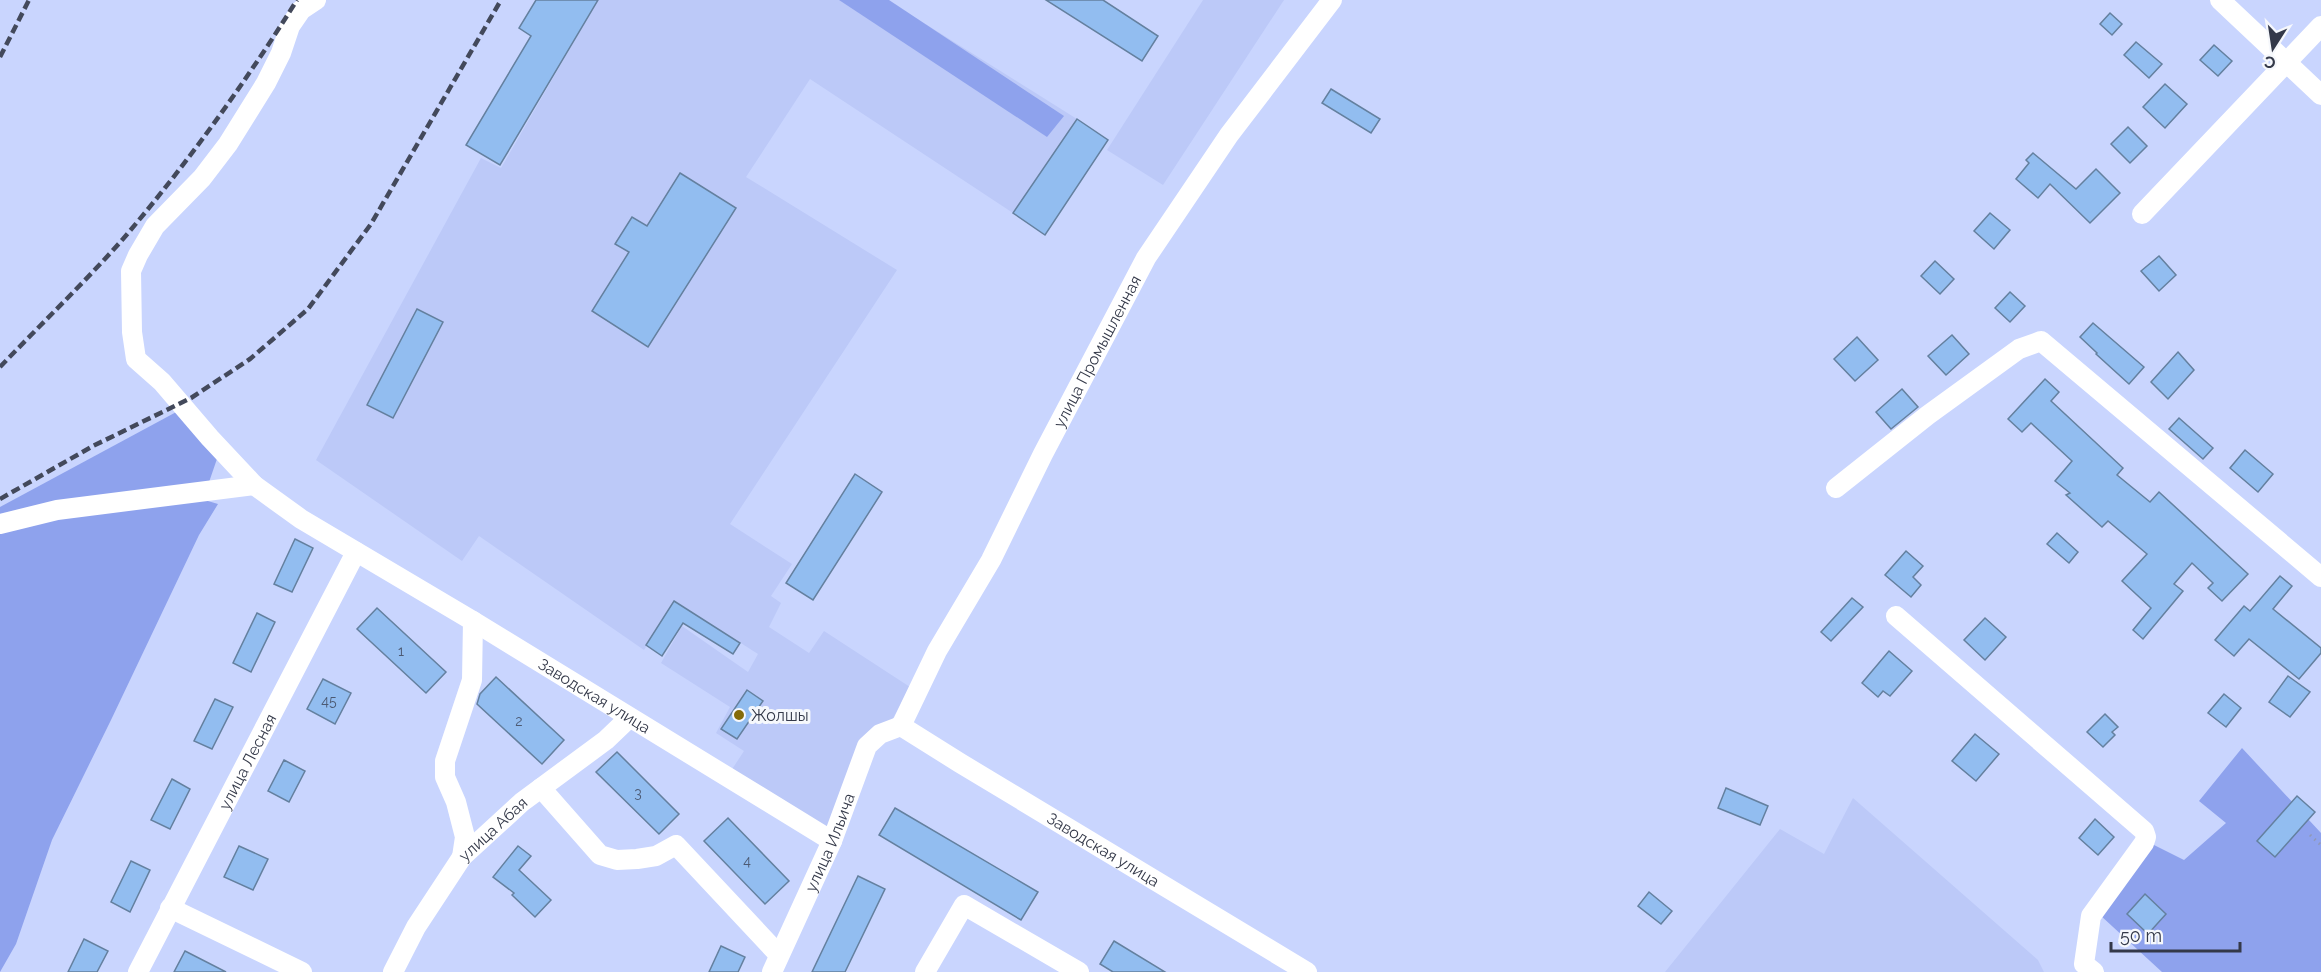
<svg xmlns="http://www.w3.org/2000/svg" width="2321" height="972" viewBox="0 0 2321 972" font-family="Raleway,sans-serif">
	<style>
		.built { fill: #bcc9f8 }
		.green { fill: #8ea2ed }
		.building { fill: #92bdf0; stroke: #64809f; stroke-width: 1.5 }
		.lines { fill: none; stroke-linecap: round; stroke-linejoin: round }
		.path { stroke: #8f98b7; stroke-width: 3; stroke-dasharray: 1.5 4.5; stroke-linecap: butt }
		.minor { stroke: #fff; stroke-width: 20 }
		.rail { stroke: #43495b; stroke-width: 4.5; stroke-dasharray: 9 4.5; stroke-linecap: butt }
		.poi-dot { fill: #856c09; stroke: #f6f8fc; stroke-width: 2 }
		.labels { text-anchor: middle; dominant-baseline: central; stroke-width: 6; stroke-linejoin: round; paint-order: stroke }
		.number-label { font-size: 14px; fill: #4c5a73 }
		.street-label { font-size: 16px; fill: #343949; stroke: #f6f8fc }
		.poi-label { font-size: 16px; fill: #343949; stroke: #f6f8fc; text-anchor: start }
	</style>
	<rect width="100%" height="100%" fill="#c9d5fe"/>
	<g class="built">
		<polygon points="598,0 887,0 1077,119 1013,213 810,79 746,177 897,270 730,524 792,564 771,596 781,603 769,627 809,653 824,631 910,687 892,720 876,726 832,841 723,783 744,751 716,733 730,707 661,663 682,626 748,672 758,654 675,601 644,650 479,536 462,561 316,460 481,158 501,168"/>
		<polygon points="1203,0 1284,0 1163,185 1107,150"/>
		<polygon points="1853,798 2038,960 2044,972 1665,972 1780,829 1824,854"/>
	</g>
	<g class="green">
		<polygon points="839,0 889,0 1064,116 1047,137"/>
		<polygon points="180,410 218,456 208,485 0,517 0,507"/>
		<polygon points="201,499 218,504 199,535 111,720 52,840 16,944 0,972 0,529 63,513"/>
		<polygon points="2242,748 2321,833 2321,972 2162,972 2100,915 2152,844 2184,860 2226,823 2199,801"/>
	</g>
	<g class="building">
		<polygon points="536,0 598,0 500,165 466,145 531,36 519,28"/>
		<polygon points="1046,0 1103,0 1158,36 1142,61"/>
		<polygon points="2110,13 2122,24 2112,35 2100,24"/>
		<polygon points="2136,42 2162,64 2149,78 2124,55"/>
		<polygon points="2214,45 2232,61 2218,76 2200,60"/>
		<polygon points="2165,84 2187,104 2165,128 2143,107"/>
		<polygon points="1331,89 1380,119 1371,133 1322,103"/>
		<polygon points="1077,119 1108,140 1045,235 1013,213"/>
		<polygon points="2128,127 2147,146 2130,163 2111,144"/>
		<polygon points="2033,153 2076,189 2096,169 2120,193 2090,223 2050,184 2038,198 2016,179 2029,163 2026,160"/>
		<polygon points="680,173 736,208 648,347 592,311 629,252 615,244 632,217 647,226"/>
		<polygon points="1990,213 2010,230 1994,249 1974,231"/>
		<polygon points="2159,256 2176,275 2159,291 2141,271"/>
		<polygon points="1935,261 1954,279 1940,294 1921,276"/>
		<polygon points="2010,292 2025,306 2010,322 1995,308"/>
		<polygon points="417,309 443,322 393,418 367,405"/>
		<polygon points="2093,323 2144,367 2129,384 2096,354 2097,353 2080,337"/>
		<polygon points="1952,335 1969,354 1946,375 1928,356"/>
		<polygon points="1857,337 1878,360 1855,381 1834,359"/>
		<polygon points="2178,352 2194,370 2168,399 2151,382"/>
		<polygon points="2045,379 2059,392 2051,401 2123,468 2117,475 2150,502 2159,492 2248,574 2222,601 2208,588 2213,583 2192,563 2174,584 2183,591 2143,639 2133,630 2151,608 2122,581 2147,554 2108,521 2102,527 2066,495 2070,493 2055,481 2072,461 2031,423 2022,432 2008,419"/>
		<polygon points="1902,389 1918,407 1891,429 1876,412"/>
		<polygon points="2179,418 2213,448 2203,459 2169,429"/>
		<polygon points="2245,450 2273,474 2258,492 2230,468"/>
		<polygon points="855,474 882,492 813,600 786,583"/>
		<polygon points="2057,533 2078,552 2069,563 2047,544"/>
		<polygon points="295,539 313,548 292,592 274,584"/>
		<polygon points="1906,551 1923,566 1913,577 1921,585 1911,597 1885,575"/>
		<polygon points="2280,576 2292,586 2273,609 2321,648 2321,653 2299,679 2249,639 2234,656 2215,640 2244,606 2250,611"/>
		<polygon points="1852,598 1863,607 1831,641 1821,632"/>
		<polygon points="674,601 740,643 733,654 683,623 662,656 646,645"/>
		<polygon points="377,608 446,672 426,693 357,629"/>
		<polygon points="257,613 275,622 251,672 233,663"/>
		<polygon points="1985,618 2006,637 1985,660 1964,640"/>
		<polygon points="1889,651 1912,671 1890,696 1883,691 1878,697 1862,683"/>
		<polygon points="2288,676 2310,692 2290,717 2269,702"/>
		<polygon points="496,677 564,740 542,764 477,704 480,694"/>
		<polygon points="323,679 351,693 335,724 307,709"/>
		<polygon points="747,690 763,701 737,739 721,729"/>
		<polygon points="2224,694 2241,708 2226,727 2208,713"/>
		<polygon points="215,699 233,707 212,749 194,741"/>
		<polygon points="2105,714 2118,727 2112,732 2115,735 2103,747 2087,732"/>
		<polygon points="1975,734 1999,754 1976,781 1952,761"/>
		<polygon points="617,752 679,814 659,834 596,772"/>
		<polygon points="284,760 305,771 289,802 268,791"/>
		<polygon points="172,779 190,789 170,829 151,820"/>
		<polygon points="1726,788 1768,806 1760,825 1718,808"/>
		<polygon points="2297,796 2315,812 2275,857 2257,841"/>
		<polygon points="895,808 1038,892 1021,920 879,835"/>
		<polygon points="728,818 789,881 765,904 704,841"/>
		<polygon points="2095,819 2114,837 2098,855 2079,838"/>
		<polygon points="239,846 268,859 253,890 224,877"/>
		<polygon points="518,846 531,856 519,870 551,900 535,917 512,895 514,893 493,877"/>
		<polygon points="131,861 150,870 130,912 111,902"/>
		<polygon points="858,876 885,889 845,972 812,972"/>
		<polygon points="1649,892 1672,911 1661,924 1638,906"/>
		<polygon points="2145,894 2166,914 2148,934 2127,914"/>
		<polygon points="84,939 108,951 97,972 68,972"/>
		<polygon points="1114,941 1165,972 1113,972 1100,964"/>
		<polygon points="721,946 745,957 738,972 709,972"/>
		<polygon points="185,951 226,972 174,972"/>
	</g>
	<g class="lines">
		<polyline class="path" points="2310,835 2321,845"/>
		<g class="minor">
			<path id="s1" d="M316,0L301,10L290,26L281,53L266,83L228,144L202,178L155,226L138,255L131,271L132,332L136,359L162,382L210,438L254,485L301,519L473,621L832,841"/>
			<polyline points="2220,0 2321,95"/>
			<polyline points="2142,214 2321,26"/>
			<polyline points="1836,488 1928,415 2019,349 2041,341 2321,577"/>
			<polyline points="0,524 57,510 254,485"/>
			<polyline points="1896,616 2144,831 2146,837 2144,843 2091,916 2084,964 2094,972"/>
			<path id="s2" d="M901,726L937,651L991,560L1043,454L1146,258L1229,135L1332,0"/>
			<path id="s3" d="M901,726L960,763L1307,972"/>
			<polyline points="541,788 600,855 617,860 637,859 656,856 676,845 779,955"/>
			<polyline points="462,857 465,837 456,802 445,777 445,761 472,680 473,621"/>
			<polyline points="170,908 302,972"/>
			<path id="s4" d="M138,972L356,552"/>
			<path id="s5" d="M393,972L416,927L462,857L522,802L606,740L629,718"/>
			<path id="s6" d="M772,972L832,841L867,746L880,734L901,726"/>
			<polyline points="925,972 964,905 1079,972"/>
		</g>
		<g class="rail">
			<polyline points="0,57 29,0"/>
			<path d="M0,367C41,324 84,283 123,239C187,164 245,83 297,0"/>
			<polyline points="0,499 93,446 191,398 250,359 308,309 371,224 501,0"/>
		</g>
	</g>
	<circle class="poi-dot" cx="739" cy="715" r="6"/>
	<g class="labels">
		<g class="number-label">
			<text x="401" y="651">1</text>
			<text x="329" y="701">45</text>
			<text x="519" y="721">2</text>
			<text x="638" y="793">3</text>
			<text x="747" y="861">4</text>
		</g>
		<g class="street-label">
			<text stroke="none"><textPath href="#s2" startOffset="423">улица Промышленная</textPath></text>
			<text stroke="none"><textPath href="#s1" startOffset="994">Заводская улица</textPath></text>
			<text stroke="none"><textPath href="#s4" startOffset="237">улица Лесная</textPath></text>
			<text stroke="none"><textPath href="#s5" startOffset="176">улица Абая</textPath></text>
			<text stroke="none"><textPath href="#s6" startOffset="142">улица Ильича</textPath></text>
			<text stroke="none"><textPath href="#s3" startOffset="237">Заводская улица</textPath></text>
		</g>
		<g class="poi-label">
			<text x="751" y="715">Жолшы</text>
		</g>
	</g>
	<g transform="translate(2273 48) rotate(192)" stroke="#f6f8fc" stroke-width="4.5" paint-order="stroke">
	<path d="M0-4.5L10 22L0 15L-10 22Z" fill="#343949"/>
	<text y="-9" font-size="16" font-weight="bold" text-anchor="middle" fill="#343949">С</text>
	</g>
	<path d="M2111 942v9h129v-9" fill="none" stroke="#343949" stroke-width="3"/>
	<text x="2120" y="942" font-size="18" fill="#343949" stroke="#f6f8fc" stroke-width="4.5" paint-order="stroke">50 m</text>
</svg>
